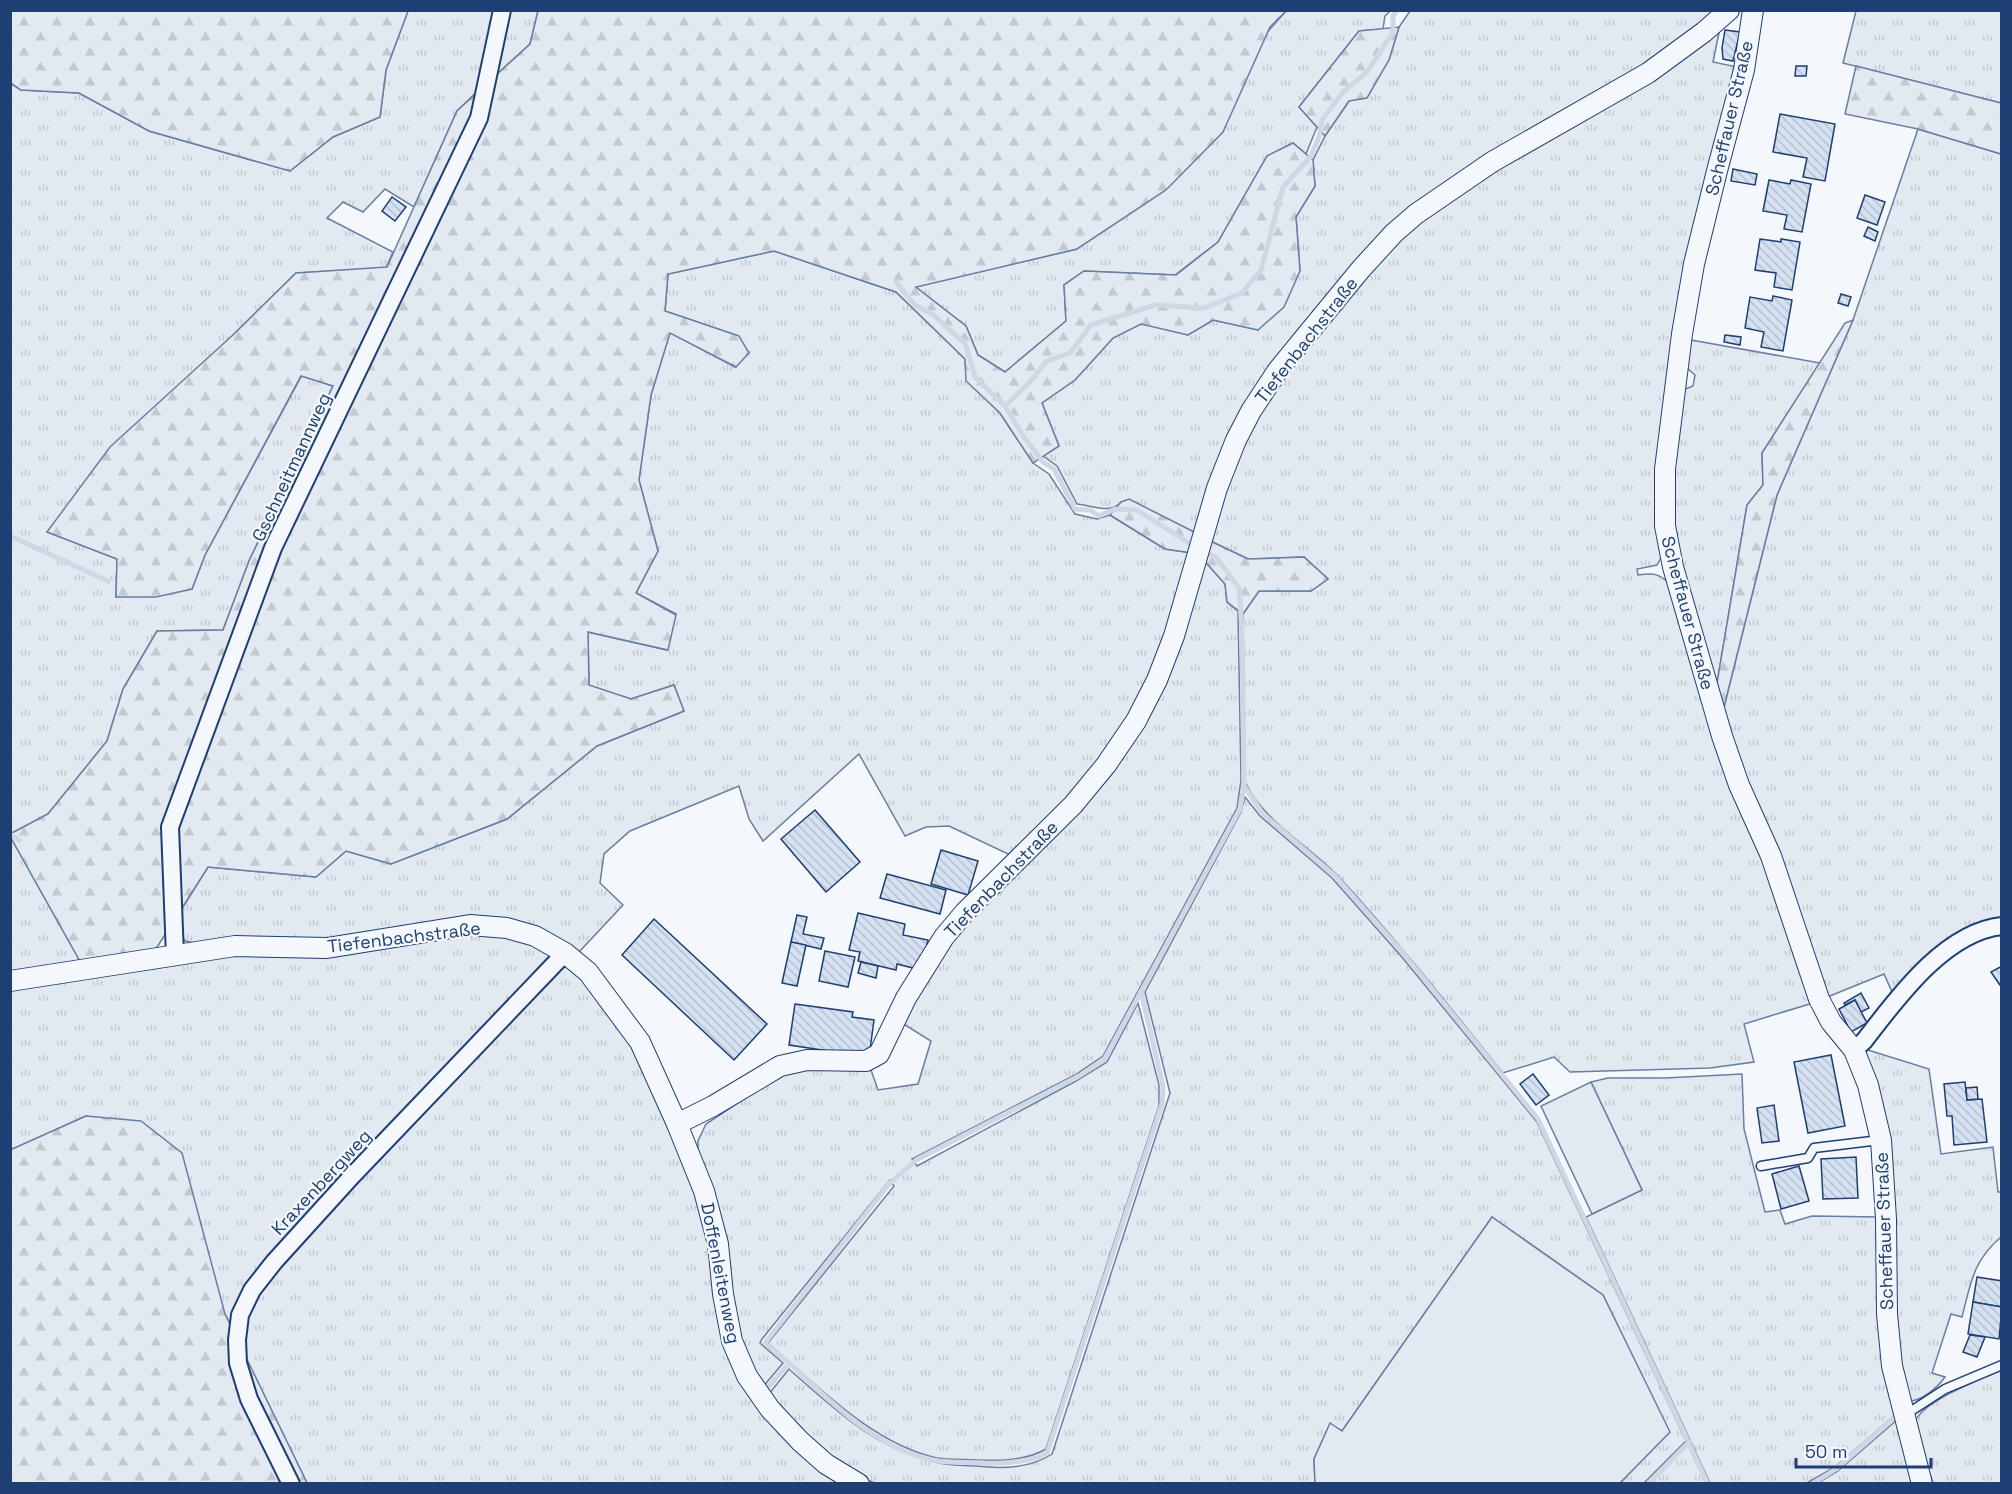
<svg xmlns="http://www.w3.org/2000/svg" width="2012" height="1494" viewBox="0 0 2012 1494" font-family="'Space Grotesk',sans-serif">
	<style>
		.grass { fill: url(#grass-tufts); stroke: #687fa3; stroke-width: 1.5 }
		.forest { fill: url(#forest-firs); stroke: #687fa3; stroke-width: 1.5 }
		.pitch { fill: #e3e9f0; stroke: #687fa3; stroke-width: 1.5 }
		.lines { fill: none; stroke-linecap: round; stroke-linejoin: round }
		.stream { stroke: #cfd7e4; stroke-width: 5 }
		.building { fill: url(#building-back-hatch); stroke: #1d3f73; stroke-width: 1.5 }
		.service-casing { stroke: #1d3f73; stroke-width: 11 }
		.minor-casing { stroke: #1d3f73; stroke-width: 20 }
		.tertiary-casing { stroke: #1d3f73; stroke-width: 22 }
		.service { stroke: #f4f7fb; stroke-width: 8 }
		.minor { stroke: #f4f7fb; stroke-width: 16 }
		.tertiary { stroke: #f4f7fb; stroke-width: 20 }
		.labels { text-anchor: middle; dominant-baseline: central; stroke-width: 4.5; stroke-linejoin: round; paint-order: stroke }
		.street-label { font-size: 18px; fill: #1d3f73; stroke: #f4f7fb }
	</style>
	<defs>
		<pattern id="grass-tufts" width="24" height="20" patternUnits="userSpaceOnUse" patternTransform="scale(1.5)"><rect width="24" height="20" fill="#e3e9f0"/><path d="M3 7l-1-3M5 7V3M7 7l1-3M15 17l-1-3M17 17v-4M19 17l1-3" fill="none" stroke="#c2c9d1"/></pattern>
		<pattern id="forest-firs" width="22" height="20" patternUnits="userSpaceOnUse" patternTransform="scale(1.5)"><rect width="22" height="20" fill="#e3e9f0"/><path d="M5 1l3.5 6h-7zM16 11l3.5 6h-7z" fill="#c2c9d1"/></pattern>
		<pattern id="building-back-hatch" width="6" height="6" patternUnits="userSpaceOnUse" patternTransform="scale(1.5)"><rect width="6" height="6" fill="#d5e0f0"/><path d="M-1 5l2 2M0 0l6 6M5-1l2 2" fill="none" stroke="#b6c1d1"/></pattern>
	</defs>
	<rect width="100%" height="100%" fill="#f4f7fb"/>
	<g class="grass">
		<polygon points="408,11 498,11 482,87 457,111 414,207 385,189 363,212 343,202 327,218 393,252 386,268 296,273 234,334 47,532 117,559 116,597 192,589 205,555 302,375 333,386 249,561 223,630 157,631 123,689 107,741 48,814 11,834 10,83 21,90 79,93 149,131 290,171 333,137 380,117 386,70"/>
		<polygon points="508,11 538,11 530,44 496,75"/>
		<polygon points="1286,11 1390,11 1385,16 1383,29 1359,31 1299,107 1317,127 1306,154 1293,143 1267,156 1218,242 1175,275 1084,271 1064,285 1066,321 1005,372 978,355 966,326 915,287 1077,249"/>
		<path d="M1410,11H1722L1686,41L1423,203L1278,364L1198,534L1121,502C1111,515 1091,505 1077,504L1057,466L1043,456L1059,446L1042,403L1075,380L1113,338L1141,323L1188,335L1213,320L1258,330L1300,271L1296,217L1315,186L1313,160L1325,136L1349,101L1389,60L1399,27Z"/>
		<polygon points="1856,11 2001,11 2001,103 1843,63"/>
		<path d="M1721,23L1713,62L1737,67L1698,214L1662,556L1657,565L1637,569L1638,575C1653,573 1659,573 1670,584L1813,1003L1744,1024L1754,1062L1710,1068L1570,1072L1554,1057L1503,1073C1449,1006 1396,939 1338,876C1307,844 1265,823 1245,782L1243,614L1259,591H1311L1328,579L1304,557L1248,559L1206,539L1260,405L1374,262L1429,210Z"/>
		<polygon points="1918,129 2001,154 2001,919 1893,994 1884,974 1825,998 1722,715 1777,495 1853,320"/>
		<polygon points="774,251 896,292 965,359 967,381 1000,413 1033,463 1049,474 1075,514 1097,519 1110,515 1165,549 1192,553 1152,679 1103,760 1020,850 1008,854 949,826 926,827 905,836 859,754 763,841 749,819 739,786 630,831 604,854 600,883 623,905 579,952 522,923 343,941 200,944 185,941 179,933 178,915 208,867 316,877 346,851 391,864 507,819 597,746 684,711 674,685 631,699 589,686 588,632 667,650 676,614 636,593 658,551 639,480 651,395 670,332 735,367 739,336 665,311 668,274"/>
		<polygon points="1691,340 1820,363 1762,453 1763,485 1747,505 1716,689 1675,549 1670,503 1683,390 1693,386 1695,375 1687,368"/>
		<path d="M1202,558L1225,584L1227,602L1238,611L1241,780L1237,808L1103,1056L1075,1075L912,1159L917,1166L1076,1081L1107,1062L1138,1003L1159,1085V1106L1046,1449C1028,1460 999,1461 979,1460C965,1459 950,1460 937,1458C872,1444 817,1385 768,1343L894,1186L890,1180L762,1339L760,1343L783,1363L762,1388L739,1342L698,1158V1141L706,1124L783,1073L809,1065L870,1067L878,1090L918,1084L931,1041L902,1023L955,935L1107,772Z"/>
		<path d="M1245,797L1260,816L1332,878L1401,956L1537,1122L1686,1441L1644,1483H1620L1669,1432L1603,1295L1492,1217L1342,1431L1330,1424L1314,1459L1315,1483H875C826,1467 801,1432 768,1395L789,1369C834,1409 874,1448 935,1462C948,1466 963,1465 976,1466C1001,1469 1031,1468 1052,1454L1170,1093L1145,992L1241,812Z"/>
		<polygon points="11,838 81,963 11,972"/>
		<polygon points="483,931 513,934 551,952 547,962 354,1166 233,1330 225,1314 86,1116 11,1150 10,987 158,968 229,956"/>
		<polygon points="561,967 571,968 611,1010 648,1073 711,1232 728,1349 848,1483 307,1483 242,1350 245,1322 253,1299 276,1265"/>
		<path d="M1868,1050L1929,1069L1941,1154L1993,1147L1998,1192H2001V1237C1973,1261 1971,1282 1962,1317L1951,1314L1932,1373L1945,1377C1938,1387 1921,1402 1908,1401L1904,1396L1864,1052Z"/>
		<polygon points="1742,1074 1744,1129 1765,1212 1780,1210 1785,1224 1812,1216 1879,1217 1896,1414 1835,1467 1807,1483 1710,1483 1586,1217 1642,1190 1591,1082 1608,1078 1665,1078"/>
		<path d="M2001,1370V1483H1933C1930,1473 1914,1434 1914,1426C1915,1403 1983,1379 2001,1370Z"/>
		<polygon points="1898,1419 1915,1483 1816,1484 1838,1471"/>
		<polygon points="1688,1445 1706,1483 1651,1483"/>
	</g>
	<g class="forest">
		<polygon points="10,11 11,10 408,11 386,70 380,117 333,137 290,171 149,131 79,93 21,90 11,83"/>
		<polygon points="538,11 1286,11 1270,27 1223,132 1166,190 1077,249 916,287 966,326 978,355 1005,372 1066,321 1064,285 1084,271 1176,275 1218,242 1267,156 1293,143 1313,160 1315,186 1296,217 1300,271 1284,307 1258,330 1213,320 1188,335 1141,324 1113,338 1075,380 1042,403 1059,446 1033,463 1000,413 966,381 965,359 896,292 774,251 668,274 665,311 739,336 749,353 736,367 670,333 651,395 639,480 658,551 636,593 676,615 668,650 588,632 589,685 631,699 674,685 684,711 597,746 507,819 391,864 346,851 316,877 208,867 154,952 81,963 11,838 10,834 48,814 107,741 123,689 157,631 223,630 249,561 333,386 301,376 205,555 192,589 156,597 116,597 117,559 47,532 110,447 234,334 296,273 387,267 457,111 530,44"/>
		<polygon points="1399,27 1389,60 1367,98 1349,101 1325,136 1299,107 1359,31"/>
		<polygon points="1856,66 2001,103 2001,154 1918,129 1845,114"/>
		<polygon points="1853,320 1777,495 1722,715 1716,689 1747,505 1763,485 1762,453 1845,323"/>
		<polygon points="1129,499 1198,534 1192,553 1165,549 1110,515 1121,502"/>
		<polygon points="1206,539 1248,559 1304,557 1328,579 1311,591 1259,591 1243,614 1227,602 1225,584 1202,558"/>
		<polygon points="86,1116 141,1121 182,1153 225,1314 307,1483 11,1483 10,1150"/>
	</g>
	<g class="pitch">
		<polygon points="1591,1082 1642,1190 1592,1214 1541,1106"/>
		<polygon points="1492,1217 1603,1295 1670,1432 1620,1483 1315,1483 1314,1459 1330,1423 1342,1431"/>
	</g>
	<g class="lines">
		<g class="stream">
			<polyline points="896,282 915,305 932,314 965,343 975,377 1005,406 1024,437 1043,462 1054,469 1075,509 1090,510 1099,516 1115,509 1137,510 1195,547"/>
			<polyline points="1005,406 1029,383 1047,361 1070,353 1091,325 1155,305 1204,308 1242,293 1261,270 1283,187 1311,156 1319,137 1322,120 1343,92 1367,72 1393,32 1393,16 1397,10"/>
			<polyline points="10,536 108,581"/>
			<polyline points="1244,786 1263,814 1335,876 1403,953 1538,1119 1708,1484"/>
			<polyline points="10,834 19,840"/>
			<path d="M789,1363C832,1403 877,1450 938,1461C953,1463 969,1462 984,1463C1000,1464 1034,1462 1047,1453L1162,1104L1163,1086L1141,991"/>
			<polyline points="765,1391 789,1363 765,1343 889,1184 916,1160 1079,1076 1104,1060 1240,809 1244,786 1242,630 1239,588 1216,557 1203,551"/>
			<polyline points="1648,1484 1689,1442"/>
			<polyline points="1812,1484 1836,1469 1895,1417"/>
		</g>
	</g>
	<g class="building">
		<polygon points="1725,30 1740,32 1733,61 1723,59 1722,48"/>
		<polygon points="1796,66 1807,66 1806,76 1795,76"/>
		<polygon points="1780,114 1835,124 1825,181 1803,177 1807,158 1773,152"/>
		<polygon points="1733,169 1757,174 1755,185 1731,181"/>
		<polygon points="1769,180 1790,184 1791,180 1811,184 1802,232 1784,229 1787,215 1763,211"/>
		<polygon points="1865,195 1885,202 1877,225 1857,218"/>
		<polygon points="392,197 406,207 395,221 382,211"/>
		<polygon points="1868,227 1878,232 1875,241 1864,236"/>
		<polygon points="1760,239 1781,242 1781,239 1800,242 1792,290 1774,287 1776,273 1755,270"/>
		<polygon points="1841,294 1851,297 1848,306 1838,303"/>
		<polygon points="1773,296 1792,300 1783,351 1761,347 1764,332 1745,328 1750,297 1772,301"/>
		<polygon points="1725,335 1741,337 1740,345 1724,342"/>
		<polygon points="815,810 860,862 826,892 781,839"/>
		<polygon points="941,850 978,861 968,895 931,884"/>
		<polygon points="887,874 946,890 940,914 880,898"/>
		<polygon points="858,913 905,924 903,935 928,940 921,970 897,964 896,970 858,961 860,952 849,950"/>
		<polygon points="797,915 807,917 803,934 824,938 821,949 791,942"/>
		<polygon points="654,919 767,1024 734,1060 622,955"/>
		<polygon points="791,942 806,945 797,986 782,983"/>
		<polygon points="825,951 855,957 848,987 819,981"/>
		<polygon points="861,962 878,966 876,978 858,973"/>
		<polygon points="2002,966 2002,988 1991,972"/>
		<polygon points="1861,993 1869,1008 1861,1012 1855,1000 1845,1005 1844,1003"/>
		<polygon points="1855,1000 1867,1023 1851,1032 1839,1009"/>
		<polygon points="795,1004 853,1012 852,1017 874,1020 869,1057 789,1045"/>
		<polygon points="1831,1055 1845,1126 1808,1133 1794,1062"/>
		<polygon points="1533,1074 1549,1095 1536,1105 1520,1084"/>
		<polygon points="1965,1082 1967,1100 1982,1099 1987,1142 1954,1145 1952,1116 1947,1116 1944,1084"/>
		<polygon points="1977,1087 1978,1099 1967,1100 1966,1088"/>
		<polygon points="1774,1105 1779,1141 1762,1143 1757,1108"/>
		<polygon points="1856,1157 1858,1198 1823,1199 1821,1159"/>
		<polygon points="1799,1166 1809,1201 1781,1209 1772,1174"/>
		<polygon points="1977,1277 2002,1281 2002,1307 1973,1302"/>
		<polygon points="1973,1302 2002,1307 1999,1339 1968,1334"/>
		<polygon points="1970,1335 1985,1337 1977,1357 1963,1352"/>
	</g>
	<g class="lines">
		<g class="service-casing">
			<g id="service">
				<polyline points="1761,1166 1808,1158 1814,1148 1880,1140"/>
				<polyline points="1905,1415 1945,1389 2002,1365"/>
			</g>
		</g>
		<g class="minor-casing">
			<g id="minor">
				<polyline points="175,956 170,827 273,548 479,118 502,10"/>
				<path d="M1854,1050L1864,1041C1896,1000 1944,932 2002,926"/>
				<polyline points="291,1484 249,1399 238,1363 237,1340 240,1315 252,1290 274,1262 352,1176 565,953"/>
			</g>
		</g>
		<g class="tertiary-casing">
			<g id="tertiary">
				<polyline points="1753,10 1744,70 1718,167 1694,264 1682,334 1665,469 1665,526 1673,567 1722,736 1739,785 1771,856 1819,999 1831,1022 1854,1050 1868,1085 1881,1140 1886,1219 1887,1314 1892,1366 1922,1484"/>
				<polyline points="10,981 235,946 327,948 470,925 507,928 535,936 565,953 588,972 640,1042 677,1124 704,1191 718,1244 723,1294 732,1341 747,1376 770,1409 800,1441 826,1464 859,1484"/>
				<polyline points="677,1124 713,1106 780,1066 807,1060 866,1061 879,1054 906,998 944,937 965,912 1073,805 1106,765 1136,721 1157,680 1174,636 1217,488 1236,440 1251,411 1278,370 1305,337 1361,269 1394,233 1416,214 1492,162 1648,73 1704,32 1729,10"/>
			</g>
		</g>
		<use href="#service" class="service"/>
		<use href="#minor" class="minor"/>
		<use href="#tertiary" class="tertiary"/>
	</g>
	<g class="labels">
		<g class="street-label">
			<text transform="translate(1729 118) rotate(-77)">Scheffauer Straße</text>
			<text transform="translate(1306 340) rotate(-52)">Tiefenbachstraße</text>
			<text transform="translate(291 467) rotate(-65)">Gschneitmannweg</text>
			<text transform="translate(1688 613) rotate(75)">Scheffauer Straße</text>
			<text transform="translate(1001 879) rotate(-46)">Tiefenbachstraße</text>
			<text transform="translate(404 937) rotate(-7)">Tiefenbachstraße</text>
			<text transform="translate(321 1182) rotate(-47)">Kraxenbergweg</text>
			<text transform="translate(1884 1231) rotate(-92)">Scheffauer Straße</text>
			<text transform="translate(721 1273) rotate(79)">Doffenleitenweg</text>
		</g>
	</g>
	<rect width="2012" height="1494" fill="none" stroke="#1d3f73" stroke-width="24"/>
	<path d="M1796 1458v9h135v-9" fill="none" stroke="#1d3f73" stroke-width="3"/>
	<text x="1805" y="1458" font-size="18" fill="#1d3f73" stroke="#f4f7fb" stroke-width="4.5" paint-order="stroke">50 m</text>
</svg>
